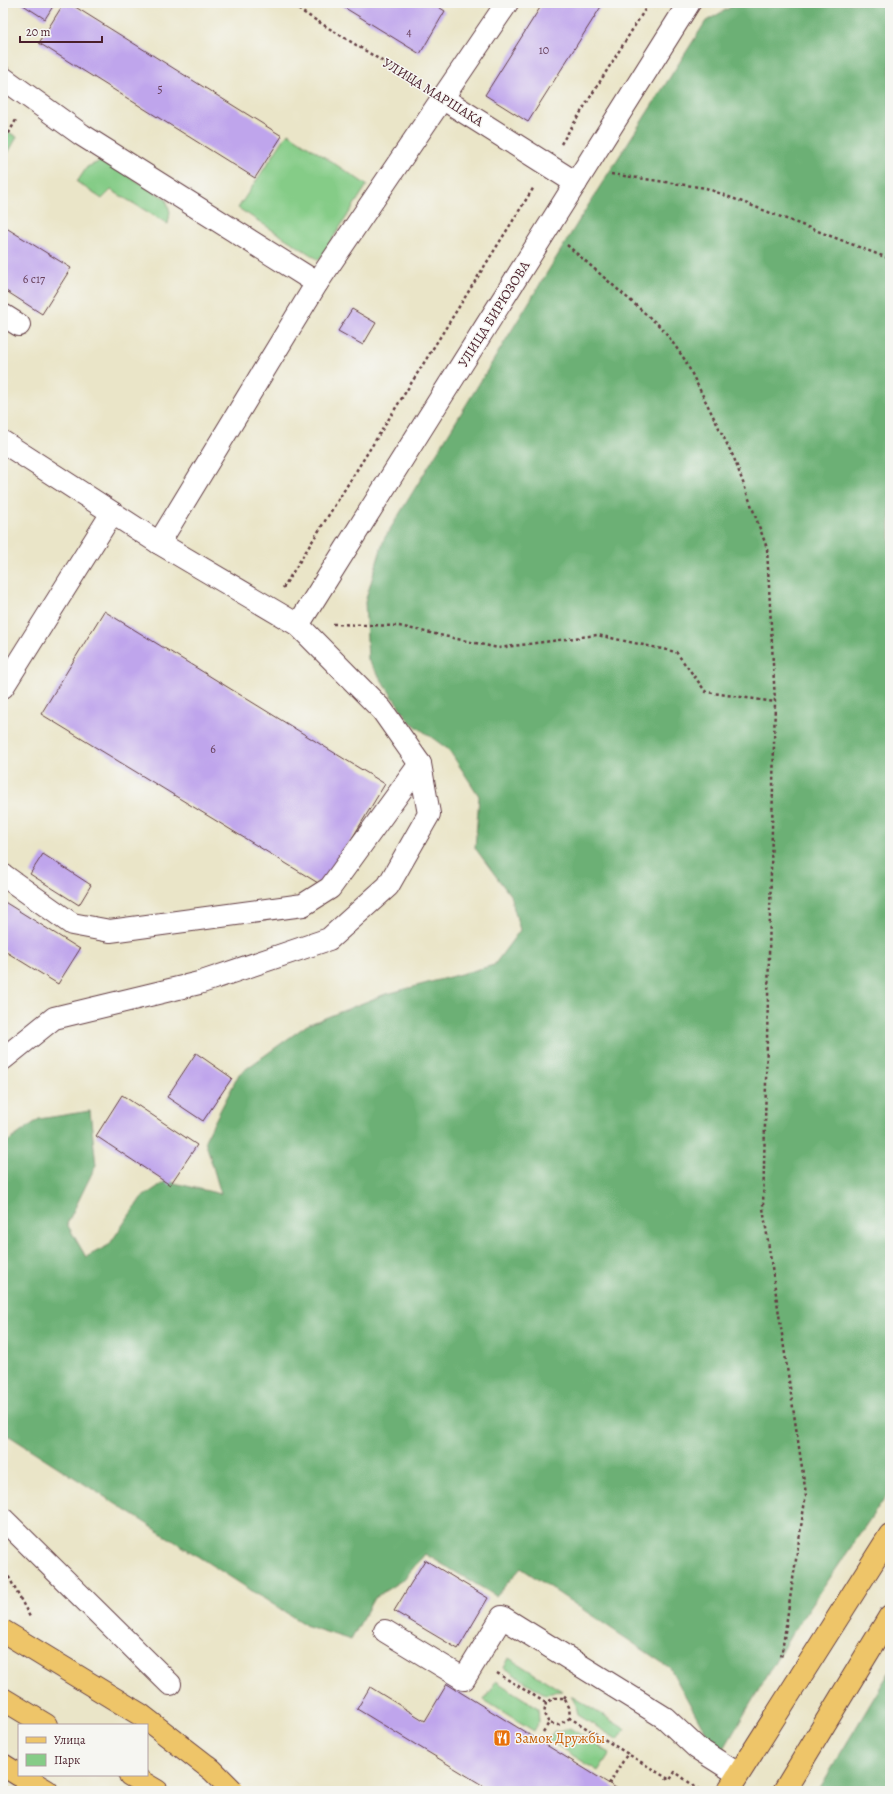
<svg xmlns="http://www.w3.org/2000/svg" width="893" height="1794" viewBox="0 0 893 1794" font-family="Alegreya,serif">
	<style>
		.green { fill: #85cc87; stroke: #687659 }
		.forest { fill: #6cb074; stroke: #5b6850 }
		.building { fill: #bfa5ec }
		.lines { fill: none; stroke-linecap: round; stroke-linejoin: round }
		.minor-casing { stroke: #623d43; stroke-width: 24 }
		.major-casing { stroke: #623d43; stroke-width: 24 }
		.path { stroke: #623d43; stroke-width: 2.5; stroke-dasharray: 3 3; stroke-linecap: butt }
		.minor { stroke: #fff; stroke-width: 22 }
		.major { stroke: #eec569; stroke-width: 22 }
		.major-bridge-casing { stroke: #623d43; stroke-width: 24; stroke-linecap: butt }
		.major-bridge { stroke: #eec569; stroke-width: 22 }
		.labels { text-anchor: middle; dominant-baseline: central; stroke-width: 3; stroke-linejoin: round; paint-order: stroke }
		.number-label { font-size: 12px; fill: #67405b }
		.street-label { font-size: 14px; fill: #4a1f2b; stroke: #f6f6f2 }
		.food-label { font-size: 14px; fill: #c56008; stroke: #f6f6f2; text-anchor: start }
	</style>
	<rect width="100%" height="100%" fill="#f6f6f2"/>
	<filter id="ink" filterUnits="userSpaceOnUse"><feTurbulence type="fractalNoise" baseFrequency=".025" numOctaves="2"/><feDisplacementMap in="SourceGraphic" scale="8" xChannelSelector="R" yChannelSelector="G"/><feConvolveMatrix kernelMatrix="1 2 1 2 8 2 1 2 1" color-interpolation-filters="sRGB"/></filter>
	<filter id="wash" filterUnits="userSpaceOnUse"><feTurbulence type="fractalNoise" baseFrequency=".012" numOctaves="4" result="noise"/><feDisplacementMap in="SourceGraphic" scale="16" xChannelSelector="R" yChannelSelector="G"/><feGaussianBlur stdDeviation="0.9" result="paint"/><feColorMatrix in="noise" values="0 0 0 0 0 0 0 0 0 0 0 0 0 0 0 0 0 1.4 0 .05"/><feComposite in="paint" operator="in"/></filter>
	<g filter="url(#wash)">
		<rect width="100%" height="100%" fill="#eae5c8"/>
		<g class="green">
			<polygon points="3,129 17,137 3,162"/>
			<polygon points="288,133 367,185 319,260 238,208"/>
			<polygon points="103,160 166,199 170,212 168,224 111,190 102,199 77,182 87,167"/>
			<polygon points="509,1658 562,1691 551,1692 546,1695 504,1668"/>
			<polygon points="496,1681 538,1708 539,1722 534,1731 484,1700"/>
			<polygon points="571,1696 625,1729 618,1740 578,1715 576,1705"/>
			<polygon points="570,1728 610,1753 598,1771 548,1740 554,1731 560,1732"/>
		</g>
		<g class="forest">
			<polygon points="738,3 890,3 890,1490 791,1635 719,1757 670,1668 521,1568 496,1596 425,1554 404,1579 374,1598 351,1640 307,1626 3,1432 3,1145 39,1119 90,1111 96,1165 67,1224 86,1257 109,1245 141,1198 166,1181 221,1194 205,1140 239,1074 307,1025 383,995 494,965 520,930 510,895 475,848 479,796 449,750 409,721 368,660 365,602 384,539 597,191 706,21"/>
			<polygon points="890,1671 890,1791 818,1791"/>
		</g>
		<g id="blocks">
			<g class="building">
				<polygon points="20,3 55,3 45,19"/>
				<polygon points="64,3 69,3 282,136 255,178 39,43"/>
				<polygon points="337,3 432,3 445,11 420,54"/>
				<polygon points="543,3 599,3 602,5 528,122 485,95"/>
				<polygon points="3,226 71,268 42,314 3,289"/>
				<polygon points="352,309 376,323 363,345 338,331"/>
				<polygon points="104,611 385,784 323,886 41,714"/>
				<polygon points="43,854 91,885 79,905 30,874"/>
				<polygon points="3,901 80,949 58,984 3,950"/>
				<polygon points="196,1053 232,1078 203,1121 167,1097"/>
				<polygon points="122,1095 197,1145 170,1185 96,1136"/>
				<polygon points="425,1560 488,1598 458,1649 394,1611"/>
				<polygon points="447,1684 468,1697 621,1791 492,1791 357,1709 370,1687 425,1721"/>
			</g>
		</g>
	</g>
	<g filter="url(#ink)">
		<use href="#blocks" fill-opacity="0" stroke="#623d43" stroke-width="1"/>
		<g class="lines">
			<g class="minor-casing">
				<g id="minor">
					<polyline points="3,78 82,135 317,283 507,3"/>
					<polyline points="442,98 576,183"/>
					<polyline points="3,315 19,325"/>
					<polyline points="3,442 159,543 317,283"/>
					<polyline points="298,625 689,3"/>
					<polyline points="3,687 112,513"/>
					<polyline points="3,875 72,924 110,931 303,905 330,888 420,764"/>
					<polyline points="3,1059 54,1018 199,983 329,939 388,886 429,814 420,764 382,710 298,625 159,543"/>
					<polyline points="3,1519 170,1684"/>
					<polyline points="385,1631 464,1679 502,1617 665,1718 697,1748 738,1774"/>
				</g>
			</g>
			<g class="major-casing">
				<g id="major">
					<polyline points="3,1699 46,1725"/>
					<polyline points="3,1765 19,1775"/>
					<polyline points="20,1775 47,1791"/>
					<polyline points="130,1775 157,1791"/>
					<polyline points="728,1791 890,1535"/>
					<polyline points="784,1791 890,1616"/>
				</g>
			</g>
			<g class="path">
				<polyline points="288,3 421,85"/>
				<polyline points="3,144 17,118"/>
				<polyline points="561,144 649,3"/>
				<polyline points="611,174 706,188 890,259"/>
				<polyline points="567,245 663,329 685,360 734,458 767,548 775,702 763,1208 806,1494 781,1658"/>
				<polyline points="283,588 534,187"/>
				<polyline points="333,624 399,626 498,648 597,635 676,652 706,692 775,702"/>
				<polyline points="3,1566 30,1617"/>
				<polyline points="497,1673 546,1703"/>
				<polyline points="564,1698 567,1694"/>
				<polyline points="570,1718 558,1725 549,1723 544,1714 546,1703 554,1698 564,1698 569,1707 570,1718 670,1780 675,1772 701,1791"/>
				<polyline points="543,1732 549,1723"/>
				<polyline points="609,1784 628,1753"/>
			</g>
			<use href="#minor" class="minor"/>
			<use href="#major" class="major"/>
			<g class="major-bridge-casing">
				<polyline id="major-bridge" points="3,1631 141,1715 212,1770 233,1791"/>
			</g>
			<use href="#major-bridge" class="major-bridge"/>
		</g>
	</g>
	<defs>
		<g id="restaurant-square" transform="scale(0.9)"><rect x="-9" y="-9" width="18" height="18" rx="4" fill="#e8710a" stroke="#f6f6f2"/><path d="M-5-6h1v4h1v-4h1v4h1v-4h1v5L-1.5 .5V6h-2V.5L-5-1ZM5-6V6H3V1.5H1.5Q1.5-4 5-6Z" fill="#fff"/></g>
	</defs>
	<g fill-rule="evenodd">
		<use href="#restaurant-square" x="502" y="1738"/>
	</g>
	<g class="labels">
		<g class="number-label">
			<text x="409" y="32">4</text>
			<text x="544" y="50">10</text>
			<text x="160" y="89">5</text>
			<text x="34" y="279">6 с17</text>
			<text x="213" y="749">6</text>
		</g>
		<g class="street-label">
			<text transform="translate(433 92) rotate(32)">УЛИЦА МАРШАКА</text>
			<text transform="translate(494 314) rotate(-58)">УЛИЦА БИРЮЗОВА</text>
		</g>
		<g class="food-label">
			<text x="515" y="1738">Замок Дружбы</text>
		</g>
	</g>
	<rect width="893" height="1794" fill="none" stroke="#f6f6f2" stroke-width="16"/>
	<rect x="18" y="1724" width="130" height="52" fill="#f6f6f2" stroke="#b1a0a2"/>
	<rect x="26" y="1737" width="20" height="6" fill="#eec569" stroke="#b1a0a2"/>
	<text x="54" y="1744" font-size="12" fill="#4a1f2b">Улица</text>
	<rect x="26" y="1754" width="20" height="12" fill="#85cc87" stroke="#b1a0a2"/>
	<text x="54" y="1764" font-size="12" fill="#4a1f2b">Парк</text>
	<path d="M20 36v6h82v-6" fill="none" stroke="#4a1f2b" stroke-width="2"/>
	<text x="26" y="36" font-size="12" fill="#4a1f2b" stroke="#f6f6f2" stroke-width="3" paint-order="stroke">20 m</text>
</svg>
